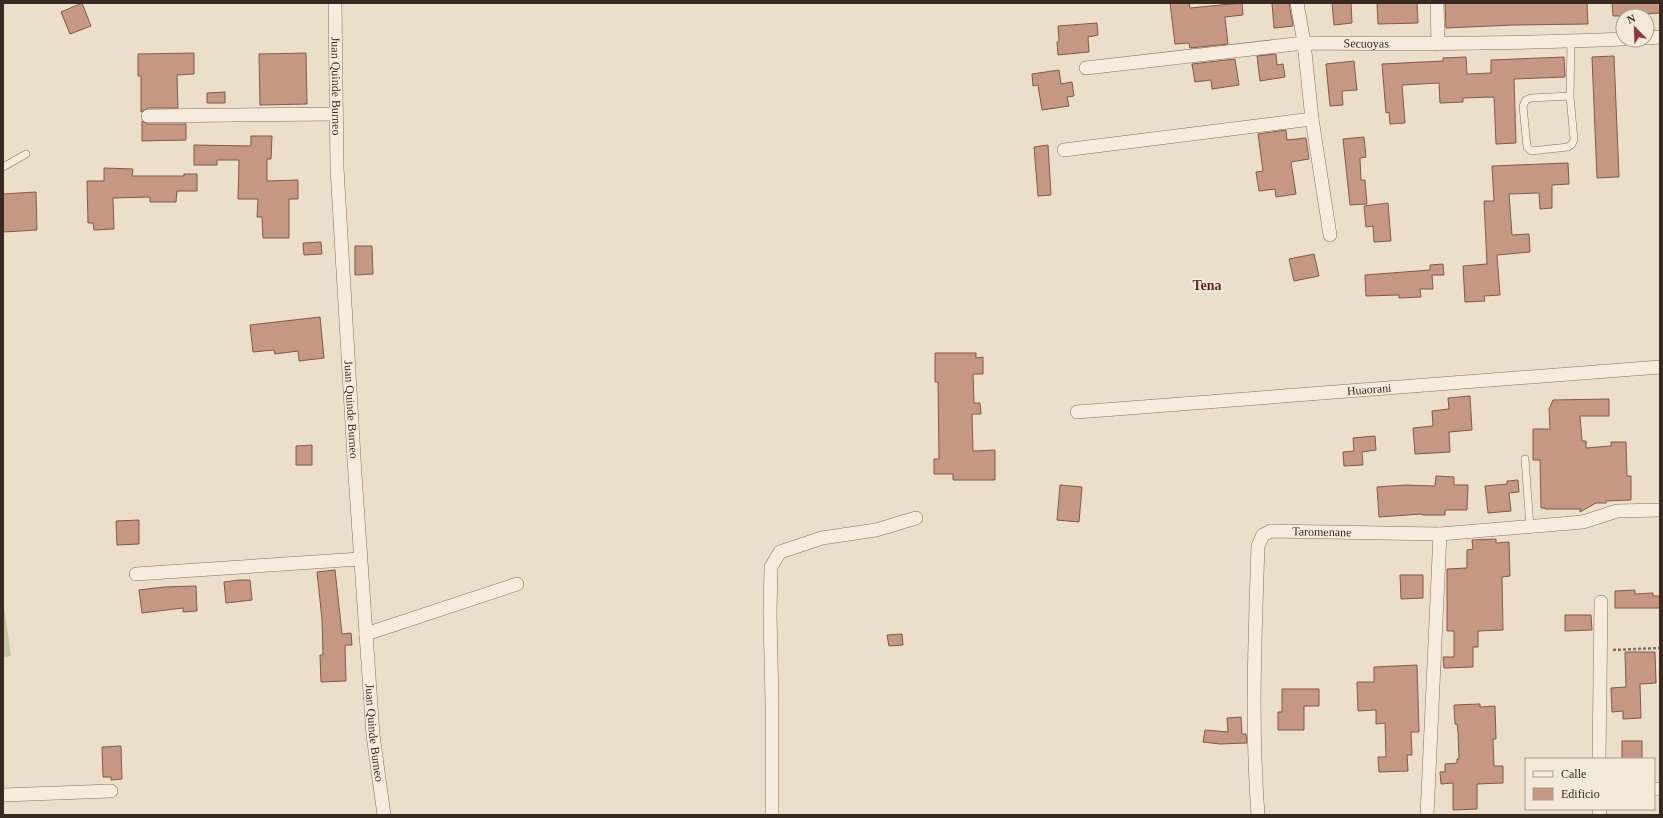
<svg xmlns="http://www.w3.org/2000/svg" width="1663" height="818" viewBox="0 0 1663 818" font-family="'Times New Roman',serif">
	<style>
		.green { fill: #c8c99e }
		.building { fill: #c69883; stroke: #845947 }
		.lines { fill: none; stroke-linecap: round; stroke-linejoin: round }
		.lane-casing { stroke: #867060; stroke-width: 8 }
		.street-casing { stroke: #867060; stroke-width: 14 }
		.path { stroke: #867060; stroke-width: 2.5; stroke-dasharray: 3 2; stroke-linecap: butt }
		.lane { stroke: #f6ecdd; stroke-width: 7 }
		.street { stroke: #f6ecdd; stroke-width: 13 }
		.labels { text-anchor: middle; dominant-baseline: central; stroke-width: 4; stroke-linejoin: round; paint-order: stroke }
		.street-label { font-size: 12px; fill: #382a22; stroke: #f3e9d9 }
		.quarter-label { font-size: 14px; font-weight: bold; fill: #612b25; stroke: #f3e9d9 }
	</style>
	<rect width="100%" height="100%" fill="#ebdeca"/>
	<polygon class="green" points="3,600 11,656 3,657"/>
	<g class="building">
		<polygon points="82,3 91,26 70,34 61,12"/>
		<polygon points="1170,3 1189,3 1190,8 1242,3 1243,15 1225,17 1228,44 1190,48 1189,43 1175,44"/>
		<polygon points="1272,3 1289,3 1293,26 1274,28"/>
		<polygon points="1332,3 1351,3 1352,23 1334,25"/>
		<polygon points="1377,3 1417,3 1418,23 1378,24"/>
		<polygon points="1445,3 1587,3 1588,24 1514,25 1446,28"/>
		<polygon points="1612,3 1660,3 1660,13 1643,14 1643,16 1613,16"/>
		<polygon points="1097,23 1098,35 1088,37 1089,52 1058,55 1057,42 1059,41 1058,26"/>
		<polygon points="194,53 194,74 177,75 178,108 148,108 141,112 141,76 138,76 138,54"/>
		<polygon points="306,53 307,104 260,105 259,54"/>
		<polygon points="1276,54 1277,65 1283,64 1285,77 1260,81 1257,56"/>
		<polygon points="1614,56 1619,177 1597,178 1592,57"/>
		<polygon points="1466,57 1467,74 1491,73 1491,60 1564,57 1565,77 1514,79 1516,143 1496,144 1494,97 1463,98 1463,102 1440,103 1439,83 1402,85 1405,123 1390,124 1389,112 1386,113 1382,64 1443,61 1443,58"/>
		<polygon points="1235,59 1239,85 1212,89 1211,80 1195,82 1192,64"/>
		<polygon points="1354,61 1357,90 1342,91 1343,105 1330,106 1326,64"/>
		<polygon points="1059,70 1061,84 1072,82 1074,96 1067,97 1069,106 1042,110 1038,85 1033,86 1032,74"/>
		<polygon points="225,92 225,103 207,103 207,93"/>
		<polygon points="142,121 148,124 186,124 186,140 142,141"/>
		<polygon points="1286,130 1287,140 1306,138 1309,159 1291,162 1296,194 1276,197 1275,189 1259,191 1256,172 1263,171 1258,134"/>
		<polygon points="251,136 272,136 271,159 267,159 267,181 298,180 298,199 289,199 289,238 263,238 262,217 257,217 258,199 238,199 239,160 217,160 217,165 194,165 194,145 251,146"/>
		<polygon points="1364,137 1366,157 1360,158 1361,180 1365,180 1367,204 1350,205 1343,139"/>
		<polygon points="1048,145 1051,195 1038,196 1034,147"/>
		<polygon points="1568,163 1569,184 1552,185 1552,208 1540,209 1539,193 1509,194 1512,235 1529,234 1530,252 1497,255 1500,295 1484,296 1485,301 1465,302 1463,266 1487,264 1484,201 1494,201 1492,166"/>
		<polygon points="104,168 133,169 132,176 184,176 184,174 197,174 197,191 177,191 176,202 150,202 150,197 113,198 114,229 94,230 93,223 88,223 87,181 104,181"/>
		<polygon points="36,192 37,230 3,232 3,194"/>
		<polygon points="1388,203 1391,241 1374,242 1373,226 1366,227 1364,206"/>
		<polygon points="321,242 322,254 304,255 303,243"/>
		<polygon points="355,246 372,246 373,274 355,275"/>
		<polygon points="1314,254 1319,276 1294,281 1289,259"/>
		<polygon points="1443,264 1444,275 1432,275 1433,289 1420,289 1421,297 1399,298 1399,295 1366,296 1365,275 1430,270 1430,265"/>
		<polygon points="320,317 324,358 299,361 298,351 275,354 274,350 253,352 250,325"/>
		<polygon points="935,353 976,353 976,358 983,357 983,374 973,374 974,403 980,403 981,414 972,414 973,451 995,450 995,480 953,480 953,474 934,474 934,459 939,459 938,382 935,382"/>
		<polygon points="1470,396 1472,430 1449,432 1450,452 1415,454 1413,428 1433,426 1432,411 1449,409 1448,398"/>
		<polygon points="1609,399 1609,416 1580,416 1582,441 1586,441 1586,448 1611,446 1611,442 1626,442 1627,476 1631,476 1631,500 1606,501 1606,503 1596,503 1580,512 1580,509 1545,509 1545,508 1541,508 1540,460 1533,460 1533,429 1550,429 1549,409 1553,400"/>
		<polygon points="1375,436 1376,450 1362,452 1363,465 1344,466 1343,452 1354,451 1353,438"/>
		<polygon points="312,445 312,465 296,465 296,446"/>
		<polygon points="1436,476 1454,477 1454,485 1468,485 1467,510 1445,510 1445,515 1422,515 1422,514 1379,517 1377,487 1405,485 1435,486"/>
		<polygon points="1518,480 1519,492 1509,493 1511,511 1488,513 1485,486 1507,484 1507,481"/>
		<polygon points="1060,485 1082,487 1079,522 1057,520"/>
		<polygon points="139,520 139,544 117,545 116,521"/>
		<polygon points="1496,539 1496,543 1509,542 1510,576 1502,577 1503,630 1478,631 1478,647 1473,647 1473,667 1444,668 1443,657 1454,657 1454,631 1447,631 1447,569 1467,568 1467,550 1473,549 1472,540"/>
		<polygon points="335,570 342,634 351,633 352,645 345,645 346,681 321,682 320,655 323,655 322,619 317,572"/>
		<polygon points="1400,575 1423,575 1423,598 1401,599"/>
		<polygon points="239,580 250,580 252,600 226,603 224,582"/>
		<polygon points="196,586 197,611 183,612 183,608 142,613 139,590 164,587"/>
		<polygon points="1635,590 1635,594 1653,593 1653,596 1660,596 1660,608 1615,608 1615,591"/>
		<polygon points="1565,615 1591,615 1592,630 1565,631"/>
		<polygon points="902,634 903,645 889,646 887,635"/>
		<polygon points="1625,652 1655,652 1656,683 1640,684 1641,718 1623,719 1623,711 1612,712 1611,688 1626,687"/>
		<polygon points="1417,665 1419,732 1411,732 1412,755 1407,755 1408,771 1379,772 1378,757 1386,757 1385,723 1376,724 1376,710 1358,711 1357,682 1374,682 1374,667"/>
		<polygon points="1282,689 1319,689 1319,706 1304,706 1304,730 1278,730 1278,712 1282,712"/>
		<polygon points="1480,704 1480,707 1495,706 1496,739 1493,739 1494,766 1503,766 1503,783 1477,784 1477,809 1453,810 1453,783 1441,784 1440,772 1445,772 1445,764 1457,763 1457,759 1459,759 1458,732 1457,724 1455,724 1454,705"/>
		<polygon points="1241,717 1242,734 1246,734 1247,743 1220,744 1203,742 1205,730 1228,732 1227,718"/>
		<rect x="1622" y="741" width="20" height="18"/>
		<polygon points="121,746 122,779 111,780 111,777 103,777 102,747"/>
	</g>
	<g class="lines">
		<g class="lane-casing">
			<g id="lane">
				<polyline points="1570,96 1531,98 1526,100 1523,106 1527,147 1531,151 1568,147 1572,144 1574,140 1570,96 1571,41"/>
				<polyline points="3,167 26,154"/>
				<polyline points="1525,459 1530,527"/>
			</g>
		</g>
		<g class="street-casing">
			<g id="street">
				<path id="s1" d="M335,3L337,168L355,475L373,735L384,815"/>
				<polyline points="1437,3 1438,44"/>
				<polyline points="1647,38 1660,37"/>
				<polyline points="1086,68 1304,43 1297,3"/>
				<polyline points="148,116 336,114"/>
				<polyline points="1064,150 1312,119"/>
				<path id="s2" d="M1330,235L1312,119L1304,43C1410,44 1517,44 1623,39"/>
				<path id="s3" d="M1077,412L1660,367"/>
				<polyline points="136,574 360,559"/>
				<polyline points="366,634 517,584"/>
				<polyline points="1599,759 1601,602"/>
				<polyline points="1654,789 1660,789"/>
				<polyline points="3,795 111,791"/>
				<polyline points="1599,809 1600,815"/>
				<polyline points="772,815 772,702 770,614 771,567 780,552 822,538 876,530 916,518"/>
				<path id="s4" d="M1258,815C1251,725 1255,636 1258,546L1263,535L1271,531L1440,534L1583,522L1617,511L1660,510"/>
				<polyline points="1427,815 1440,534"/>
			</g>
		</g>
		<polyline class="path" points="1613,650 1660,648"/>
		<use href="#lane" class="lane"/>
		<use href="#street" class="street"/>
	</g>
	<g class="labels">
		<g class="street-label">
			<text stroke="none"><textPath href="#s2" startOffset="256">Secuoyas</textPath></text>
			<text stroke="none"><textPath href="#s1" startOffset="83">Juan Quinde Burneo</textPath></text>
			<text stroke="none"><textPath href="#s3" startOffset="293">Huaorani</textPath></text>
			<text stroke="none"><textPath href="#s1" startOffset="407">Juan Quinde Burneo</textPath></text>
			<text stroke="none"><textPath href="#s4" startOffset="341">Taromenane</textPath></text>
			<text stroke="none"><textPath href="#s1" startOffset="731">Juan Quinde Burneo</textPath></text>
		</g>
		<g class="quarter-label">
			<text x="1207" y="285">Tena</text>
		</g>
	</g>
	<rect width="1663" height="818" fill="none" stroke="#382a22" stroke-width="8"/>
	<rect x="1525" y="758" width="130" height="52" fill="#f3e9d9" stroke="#a89d90"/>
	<rect x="1533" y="771" width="20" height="6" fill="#f6ecdd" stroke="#a89d90"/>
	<text x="1561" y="778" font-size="12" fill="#382a22">Calle</text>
	<rect x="1533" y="788" width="20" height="12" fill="#c69883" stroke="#a89d90"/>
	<text x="1561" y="798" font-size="12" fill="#382a22">Edificio</text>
	<g transform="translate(1635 28) rotate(337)"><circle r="19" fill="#f3e9d9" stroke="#a89d90"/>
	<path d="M0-3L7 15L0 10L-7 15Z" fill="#90353f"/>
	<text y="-6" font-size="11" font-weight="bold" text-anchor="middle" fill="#382a22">N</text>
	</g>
</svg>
